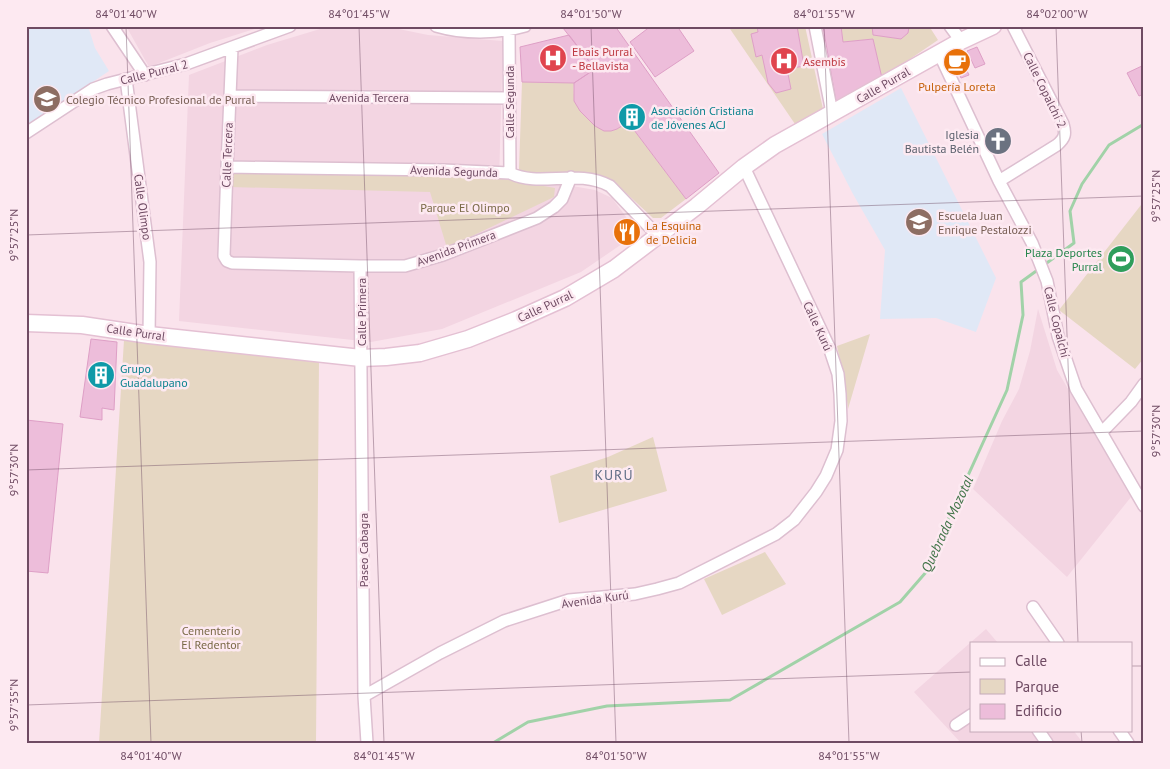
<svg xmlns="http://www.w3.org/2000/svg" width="1170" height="769" font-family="'PT Sans',sans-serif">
<rect width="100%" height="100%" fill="#fae3ec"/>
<path fill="#f3d5e2" d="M126,26h138l-54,17 -61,24z
M330,26h54l44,9 75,6 -4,140 62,3 34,6 17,8 26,35 -57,39 -139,57 -71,13 -192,-21 10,-246 78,-30z
M1038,309l19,61 74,127 -64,80 -94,-88 29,-68 17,-32 11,-38z
M986,629l12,14h-27v87h102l10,13h-122l-47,-51z"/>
<path fill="#e0e8f6" d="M26,26h62l7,22 14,23 -83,56z
M901,88l95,190 -20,54 -40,-14 -56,1 5,-69 -32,-56 -31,-60z"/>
<path fill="#e6d7c3" d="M728,26h29l1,6 -7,2 5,22 6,-1 14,38 15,-4 -4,-20 17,-3 -7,-40h8l18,83 -28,15z
M841,26h31l1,9 28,4 7,-6 1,-7h20l9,14 -56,38 -9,-39 -30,3z
M522,82l52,1c-3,30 15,34 37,48l6,-2 11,-7 58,77 -25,19h-8l-42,-39 -11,-4h-75l-5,-2 -1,-4z
M230,173l262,4 63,11 -1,9 -107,51 -17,-56 -200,-5z
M1141,205l3,2v151l-9,11 -76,-59z
M870,334l-22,75 -3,-25 -8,-38z
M124,340l195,21 -3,382h-217z
M653,437l14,54 -108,32 -9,-47 58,-19z
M765,552l21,32 -64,31 -18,-36z"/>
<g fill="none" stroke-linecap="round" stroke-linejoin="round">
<path stroke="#a1d2a8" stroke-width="3" d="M1044,265l30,-22 -4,-32 12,-27 27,-39 35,-21
M493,743l35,-21 79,-16 123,-6 170,-98 27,-31 23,-56 57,-125 16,-75 -2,-33 18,-13"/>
</g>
<path fill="#edbdda" stroke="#de9fc6" d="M569,26h46l104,147 -33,26 -58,-77 -11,7 -6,2h-7l-9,-5 -15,-15 -6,-10v-18l21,-14 -32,-41z
M651,26h26l17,25 -39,26 -25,-35z
M757,26h40l7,40 -17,3 4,20 -15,4 -8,-10 -6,-28 -6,2 -5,-23 7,-2z
M823,26h18l2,16 30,-3 9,39 -46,24z
M872,26h37v1l-1,6 -7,6 -28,-4z
M569,35l26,34 -21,14 -52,-1 -2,-35z
M977,47l8,17 -10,4 -8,-17z
M959,54l10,21 -8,3 -9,-20z
M1144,65v29l-5,2 -12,-23z
M627,226l6,9 -6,4 -6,-9z
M91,339l26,3 -3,68 -12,-2v12l-22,-3z
M26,420l37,4 -15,149 -22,-2z"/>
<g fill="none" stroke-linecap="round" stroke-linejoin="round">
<g stroke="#ddbfd0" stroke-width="14">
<path id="street" d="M112,26l33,49
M436,26c27,8 61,8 89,0
M815,26l17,87
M950,26l11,15
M509,31l1,142
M232,48l-5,119 -3,89 3,5 5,2 128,3h45l38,-11 94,-37 17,-11 8,-8 9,-22
M939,53l60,128 33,62 15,38 11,55 18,53 68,117
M126,79l24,183 -1,73
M230,96l279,2
M26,133l67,-44 14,-5 79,-20 104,-38
M227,167l216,3 67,3c30,15 67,-5 100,13l47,49
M999,181l58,-36c8,-7 9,-11 6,-21l-50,-98
M360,266l4,430 3,47
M1102,432l29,-30 13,-18
M1033,607l25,36
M364,696l76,-43 64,-32 65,-21 66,-6 22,-5 22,-6 97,-49 18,-14 22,-28 10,-16 11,-26 4,-29 -1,-27 -2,-20 -9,-27 -85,-180
M956,725l15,-10
M1038,730l9,13
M1119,730l9,13"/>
</g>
<g stroke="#e4c0d3" stroke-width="19">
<path id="secondary" d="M26,323l56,2 67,10 212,23 25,-1 34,-4 48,-14 48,-19 49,-22 49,-29 83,-63 47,-39 31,-22 186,-104 32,-15"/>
</g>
<use href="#street" stroke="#fff" stroke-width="11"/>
<use href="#secondary" stroke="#fff" stroke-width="16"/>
</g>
<path fill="none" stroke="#6f4b63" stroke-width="1" stroke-opacity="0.45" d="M126,26l25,717M359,26l25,717M591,26l25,717M824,26l25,717M1056,26l22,617M26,235l1118,-39M26,470l1118,-39M1131,666h13M26,705l945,-33M1081,730l1,13"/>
<defs>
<g id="hospital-disc" transform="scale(1.4375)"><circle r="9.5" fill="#e0444e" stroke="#fde9f1"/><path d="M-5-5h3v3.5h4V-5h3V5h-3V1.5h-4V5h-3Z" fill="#fff"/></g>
<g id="cafe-disc" transform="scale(1.4375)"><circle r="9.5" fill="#e8710a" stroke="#fde9f1"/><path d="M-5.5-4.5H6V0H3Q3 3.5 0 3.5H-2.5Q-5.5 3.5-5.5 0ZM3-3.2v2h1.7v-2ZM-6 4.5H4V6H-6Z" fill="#fff"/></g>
<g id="school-disc" transform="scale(1.4375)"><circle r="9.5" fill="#8d6e63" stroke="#fde9f1"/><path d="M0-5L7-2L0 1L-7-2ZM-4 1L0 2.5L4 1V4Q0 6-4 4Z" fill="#fff"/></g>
<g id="building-disc" transform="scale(1.4375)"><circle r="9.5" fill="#0f9aa8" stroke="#fde9f1"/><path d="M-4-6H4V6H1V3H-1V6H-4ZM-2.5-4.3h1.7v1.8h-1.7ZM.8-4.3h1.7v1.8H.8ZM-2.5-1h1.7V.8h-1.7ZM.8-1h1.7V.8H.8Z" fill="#fff"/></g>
<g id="church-disc" transform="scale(1.4375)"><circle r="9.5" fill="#6b7280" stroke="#fde9f1"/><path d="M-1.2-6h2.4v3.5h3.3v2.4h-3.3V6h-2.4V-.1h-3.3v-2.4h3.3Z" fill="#fff"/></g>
<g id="restaurant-disc" transform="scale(1.4375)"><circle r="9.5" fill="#e8710a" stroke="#fde9f1"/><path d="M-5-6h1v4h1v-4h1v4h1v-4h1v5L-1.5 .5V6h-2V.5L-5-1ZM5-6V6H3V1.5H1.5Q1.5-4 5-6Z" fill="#fff"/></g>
<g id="stadium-disc" transform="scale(1.4375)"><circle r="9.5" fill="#2e9e5b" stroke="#fde9f1"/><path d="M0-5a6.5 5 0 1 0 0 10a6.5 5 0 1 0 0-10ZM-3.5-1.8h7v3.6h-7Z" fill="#fff"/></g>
</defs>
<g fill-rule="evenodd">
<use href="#hospital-disc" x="553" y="58"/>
<use href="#hospital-disc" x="784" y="61"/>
<use href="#cafe-disc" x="957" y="62"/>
<use href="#school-disc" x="47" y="99"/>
<use href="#building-disc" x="632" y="117"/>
<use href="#church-disc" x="998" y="141"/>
<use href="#school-disc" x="919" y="222"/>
<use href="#restaurant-disc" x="627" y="232"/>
<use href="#stadium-disc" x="1121" y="259"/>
<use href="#building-disc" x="101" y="375"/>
</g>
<g text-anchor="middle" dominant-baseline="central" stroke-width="5" stroke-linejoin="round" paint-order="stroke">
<g font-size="12" fill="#be3a42" stroke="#fde9f1" text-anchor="start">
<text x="572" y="51">Ebais Purral<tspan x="572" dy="14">- Bellavista</tspan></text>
<text x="803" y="61">Asembis</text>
</g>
<g font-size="12" fill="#6f4b63" stroke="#fde9f1">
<text transform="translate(154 72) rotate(-14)">Calle Purral 2</text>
<text transform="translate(883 85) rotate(-30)">Calle Purral</text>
<text transform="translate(1045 90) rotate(64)">Calle Copalchí 2</text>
<text x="369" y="97">Avenida Tercera</text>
<text transform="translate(509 102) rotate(-90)">Calle Segunda</text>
<text transform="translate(227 155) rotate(-88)">Calle Tercera</text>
<text transform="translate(454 171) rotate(2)">Avenida Segunda</text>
<text transform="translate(143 207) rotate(82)">Calle Olimpo</text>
<text transform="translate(456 248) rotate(-20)">Avenida Primera</text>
<text transform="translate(545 306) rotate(-25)">Calle Purral</text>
<text transform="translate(361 312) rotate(-90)">Calle Primera</text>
<text transform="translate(1057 322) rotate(76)">Calle Copalchí</text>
<text transform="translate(818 326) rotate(65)">Calle Kurú</text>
<text transform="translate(136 332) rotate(8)">Calle Purral</text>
<text transform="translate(363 550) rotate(-90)">Paseo Cabagra</text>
<text transform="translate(595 599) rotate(-8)">Avenida Kurú</text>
</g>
<g font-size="12" fill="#c56008" stroke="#fde9f1">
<text x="957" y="86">Pulpería Loreta</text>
<text x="646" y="225" text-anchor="start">La Esquina<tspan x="646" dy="14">de Delicia</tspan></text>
</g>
<g font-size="12" fill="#785e54" stroke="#fde9f1" text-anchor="start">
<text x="66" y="99">Colegio Técnico Profesional de Purral</text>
<text x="938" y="215">Escuela Juan<tspan x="938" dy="14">Enrique Pestalozzi</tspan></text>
</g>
<g font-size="12" fill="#0d838f" stroke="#fde9f1" text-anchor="start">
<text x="651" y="110">Asociación Cristiana<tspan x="651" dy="14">de Jóvenes ACJ</tspan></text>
<text x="120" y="368">Grupo<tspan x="120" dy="14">Guadalupano</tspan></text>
</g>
<g font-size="12" fill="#5b616d" stroke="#fde9f1" text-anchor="end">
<text x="979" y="134">Iglesia<tspan x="979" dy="14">Bautista Belén</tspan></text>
</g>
<g font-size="12" fill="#7a6a47" stroke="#fde9f1">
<text x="465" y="207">Parque El Olimpo</text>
<text x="211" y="630">Cementerio<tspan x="211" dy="14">El Redentor</tspan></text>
</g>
<g font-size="12" fill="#27864d" stroke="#fde9f1" text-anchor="end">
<text x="1102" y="252">Plaza Deportes<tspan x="1102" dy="14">Purral</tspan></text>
</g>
<g font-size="14" letter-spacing="1" fill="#5e6c85" stroke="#fde9f1">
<text x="614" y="475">KURÚ</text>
</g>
<g font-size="14" font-style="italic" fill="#417448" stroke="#fde9f1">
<text transform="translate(947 524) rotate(-65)">Quebrada Mozotal</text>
</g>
</g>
<rect width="1170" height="769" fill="none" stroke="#fde9f1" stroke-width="55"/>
<rect x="970" y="642" width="162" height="90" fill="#fde9f1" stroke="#c4aab8"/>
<rect x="980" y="658" width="25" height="8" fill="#ffffff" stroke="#c4aab8"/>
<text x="1015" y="666" font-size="15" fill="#6f4b63">Calle</text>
<rect x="980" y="679" width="25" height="15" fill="#e6d7c3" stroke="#c4aab8"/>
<text x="1015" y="692" font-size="15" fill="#6f4b63">Parque</text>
<rect x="980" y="704" width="25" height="15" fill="#edbdda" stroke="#c4aab8"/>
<text x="1015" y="716" font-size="15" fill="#6f4b63">Edificio</text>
<rect x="28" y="28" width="1114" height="714" fill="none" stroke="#6f4b63" stroke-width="2"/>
<g font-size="12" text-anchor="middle" fill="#6f4b63">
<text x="126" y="18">84°01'40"W</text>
<text x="359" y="18">84°01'45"W</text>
<text x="591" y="18">84°01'50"W</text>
<text x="824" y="18">84°01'55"W</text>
<text x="1057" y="18">84°02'00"W</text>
<text transform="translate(1156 196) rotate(-90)" y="4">9°57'25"N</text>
<text transform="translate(14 235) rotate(-90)" y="4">9°57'25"N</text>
<text transform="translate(1156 431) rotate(-90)" y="4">9°57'30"N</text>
<text transform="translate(14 470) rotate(-90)" y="4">9°57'30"N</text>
<text transform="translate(14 705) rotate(-90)" y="4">9°57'35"N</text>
<text x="151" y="760">84°01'40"W</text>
<text x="384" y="760">84°01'45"W</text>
<text x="616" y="760">84°01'50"W</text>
<text x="849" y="760">84°01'55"W</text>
</g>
</svg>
